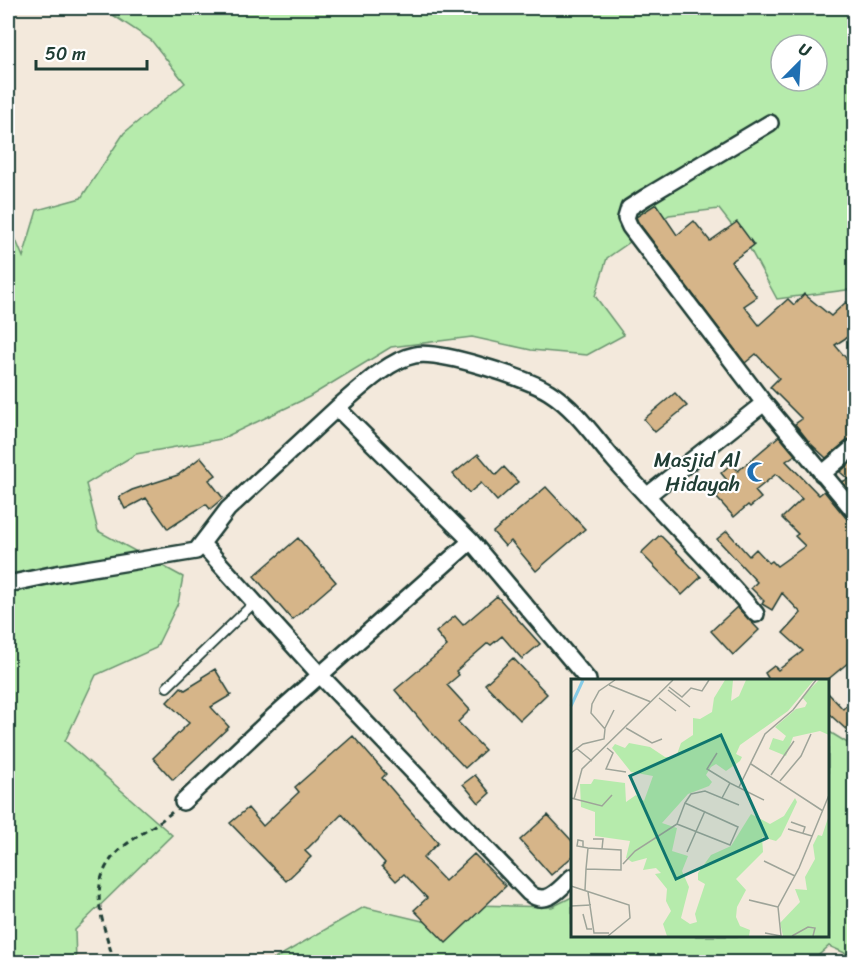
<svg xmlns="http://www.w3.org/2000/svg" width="862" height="970" font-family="Sriracha,sans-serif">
<rect width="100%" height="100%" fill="#f3e9dc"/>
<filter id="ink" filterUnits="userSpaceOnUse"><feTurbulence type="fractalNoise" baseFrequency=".0167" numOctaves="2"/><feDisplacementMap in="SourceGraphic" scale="12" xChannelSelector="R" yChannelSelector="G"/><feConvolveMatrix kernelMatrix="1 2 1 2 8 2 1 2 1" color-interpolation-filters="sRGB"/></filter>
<g filter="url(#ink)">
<path fill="#b6ebac" stroke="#6a9470" stroke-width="1.5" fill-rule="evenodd" d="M102,8h752v281l-77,10 -27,-50 -31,-40 -50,6 -62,43 -12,38 29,39 -37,20 -56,-5 -59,-13 -81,10 -82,50 -88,42 -85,15 -50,30 12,47 85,46 -5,26 -22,45 -60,27 -31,66 107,94 -97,95 1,32h-68v-741l15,36 14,-47 44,-12 43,-65 61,-50 -34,-43zM781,45h36v36h-36z
M828,731l26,16v210l-25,-11 -18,16h-542l95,-55 71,17 38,-19 79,2 20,-10v39h256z"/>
<path fill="#d6b589" stroke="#1f3d34" stroke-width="1.5" d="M656,204l21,31 17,-14 16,20 27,-19 17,23 -23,17 26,35 -13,9 15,19 29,-26 6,6 10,-11 27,22 15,-14 9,10v20l-20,13 20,24v69l-7,2 -22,18 -16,-15 -15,-19 7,-5 -32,-32 9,-9 -23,-24 -11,9 -107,-141 -2,-5z
M675,393l12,13 -32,26 -11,-13z
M779,436l16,19 -9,6 33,34 5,-4 31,38v128l-29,24h-61l3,-3 -3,-5 9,-7 4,4 25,-19 -20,-18 18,-20 -19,-20 -10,17 -10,-6 2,-3 -13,-13 6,-6 -40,-43 10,-8 22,25 7,-7 13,14 3,-2 5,5 28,-20 -10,-10 3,-2 -16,-16 20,-19 -26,-25 -21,17 6,7 -11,9 -2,-2 -14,12 -18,-20 14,-13 -9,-11 11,-10 6,8z
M478,454l18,21 8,-8 14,15 -21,19 -16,-18 -12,10 -16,-19z
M201,457l15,18 -7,5 14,18 -13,11 -4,-5 -38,25 -22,-31 -21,11 -6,-12 13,-7 46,-15z
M855,459v37l-13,-14 6,-3 -8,-7z
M546,487l39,42 -49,42 -25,-30 -6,5 -12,-14z
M660,535l41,42 -19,18 -41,-42z
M298,538l38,44 -44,38 -38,-44z
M497,596l43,48 -18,15 -20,-23 -11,9 -3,-2 -32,28 3,4 -12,10 23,25 -12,12 27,28 -20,18 -37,-39 -33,-39 52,-44 -11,-14 19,-16 8,9z
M737,607l22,23 -26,25 -22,-24z
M513,658l34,36 -27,26 -35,-36z
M215,669l16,26 -20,12 18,20 -56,53 -20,-22 36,-35 -22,-21 14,-15 4,3 18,-11 -1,-2z
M828,693l15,16 12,-12v29l-6,6 -21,-19z
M353,736l33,38 -4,4 56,65 -15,15 22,23 29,-27 32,32 -60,57 -32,-33 13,-12 -23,-24 -8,7 -14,-15 3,-3 -43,-49 -37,37 6,6 -25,24 -56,-58 18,-15 15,18 36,-34 -4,-5z
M475,775l15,18 -11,10 -16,-19z
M548,815l25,27v14l-22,19 -31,-35z"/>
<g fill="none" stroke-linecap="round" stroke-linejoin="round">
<g stroke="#1f3d34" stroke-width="12">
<path id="lane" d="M167,687l87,-84"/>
</g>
<g stroke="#1f3d34" stroke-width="20">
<path id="street" d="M764,403l-134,-176 -4,-9 3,-10 17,-11 124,-74
M337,408c20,-17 51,-48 78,-53 25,-5 112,23 134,37 27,17 45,45 66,69 46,52 96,100 141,153
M822,474l32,-27
M648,495l116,-92 90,108
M202,544l118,131 209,218c17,14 31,-4 43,-16
M8,584l48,-10 140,-23 32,-42 109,-101 134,133 117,139
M183,802l92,-87 196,-174"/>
</g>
<path stroke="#1f3d34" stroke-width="3" stroke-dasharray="6 4.5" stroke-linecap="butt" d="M114,962c-11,-41 -31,-82 9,-115 16,-13 34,-22 49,-35"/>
<use href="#lane" stroke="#fff" stroke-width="8"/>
<use href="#street" stroke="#fff" stroke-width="15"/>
</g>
</g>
<defs>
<g id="mosque-bare" transform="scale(1.62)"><path d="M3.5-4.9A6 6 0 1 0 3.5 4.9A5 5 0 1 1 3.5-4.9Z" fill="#1f6fb2" stroke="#fff" stroke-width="2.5" paint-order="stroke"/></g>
</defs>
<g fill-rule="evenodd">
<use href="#mosque-bare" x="757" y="472"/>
</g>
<g text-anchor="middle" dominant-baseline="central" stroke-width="4.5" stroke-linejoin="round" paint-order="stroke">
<g font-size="21" fill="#1f3d34" stroke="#fff" text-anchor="end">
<text x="740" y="460">Masjid Al<tspan x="740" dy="24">Hidayah</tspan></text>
</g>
</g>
<g transform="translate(571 679)">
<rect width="258" height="258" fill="#f3e9dc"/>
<path d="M154,1h8l-2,21 8,-5 7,-16h68l-26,31 -48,34 -4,9 6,3 -2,4 -14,10 -10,-7 -5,3 -5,8 6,7 -3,4 -21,8 -26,29 15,5 -5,23 16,5 -6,15 7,16 -8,31 9,6 7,-2 -2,-8 10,-30 -7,-4v-7l13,-18 20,-9 20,-32 19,10 14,-8 11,-18 2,4 -16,34 -5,5 -14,-4 1,15 -27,27 10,11 -9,17 -1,10 4,9 10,4 -1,6h-82l-4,-12 8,-13 -5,-10 1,-12 -12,-15 6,-1 -5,-5 -13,2 4,-12 -15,4 -6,-4 4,-17 -35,-5v-24l-14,-5 -1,-23h11l3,-5 31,4 1,19 10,-7 8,6 9,-25 -22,-4 -19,-24 3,-4 10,4 4,-5 21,4 15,10h11l5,-14 12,-8v-17l7,1 12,-7 2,-14zM248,1h10v55l-9,-4 -27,6 -7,19 -17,-7 4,-11 10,3 3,-5 -11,-9 21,-18 9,-2 2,-4 -5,-6zM258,136v121h-46l-3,-13 20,-21 -5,-13 12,1 -2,-13 10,-18 -2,-14 5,-10 4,1z" fill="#b6ebac"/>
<path fill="none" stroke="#85cbe6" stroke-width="3" d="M0,27l12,-26"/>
<path fill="none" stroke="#9ea499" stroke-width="1.5" d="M38,6l42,17M98,8l13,10 9,-9 11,3 7,-11M97,11l22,17M88,19l17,13M34,49l9,-18M55,49l26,15 10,-4M5,69l16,13M36,69l6,5 -7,16 20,3M0,74l12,-9 21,-5 1,-10 -14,-16 1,-9 7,-13 16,-11M146,74l-10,16 23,14M180,85l72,47M200,96l23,-34M209,102l21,-25 10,-22M168,108l26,-53 28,-24 23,-30M0,119l31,8 10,-11M151,119l8,-15 34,17M3,120l8,-30 91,-89M114,124l53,24 -8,18 -53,-21zM114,124l6,-9 14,-3 34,14M220,143l14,5 -2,6M217,150l24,7M22,160h10l-1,10M12,168v-6l-5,-1 -1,6 11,2M116,173l18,-41M193,182l31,15M52,185l12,-13 42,-27M0,207l58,19 1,13 -22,18M14,211l1,-21 2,-21 33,2v20l-35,-1M17,213l6,41h15M178,221l29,7M0,227l20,-1M12,235l4,15h5M194,254l16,3 -3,-29 21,-39 30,-73M221,257l16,-9 7,1 -2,8"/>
<path fill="#0f766e" fill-opacity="0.15" stroke="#0f766e" stroke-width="3" d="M150,56l46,103 -91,41 -46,-103z"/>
<rect width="258" height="258" fill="none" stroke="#1f3d34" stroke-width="3"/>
</g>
<rect width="862" height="970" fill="none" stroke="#fff" stroke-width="30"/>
<rect x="15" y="15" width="832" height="940" fill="none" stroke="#1f3d34" stroke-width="2" filter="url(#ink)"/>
<g transform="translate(799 63) rotate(24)"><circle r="28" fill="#ffffff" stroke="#a5b1ae" stroke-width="1.5"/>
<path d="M0-4.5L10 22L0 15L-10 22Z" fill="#1f6fb2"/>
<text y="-9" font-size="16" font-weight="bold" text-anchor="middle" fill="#1f3d34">U</text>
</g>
<path d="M36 60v9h111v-9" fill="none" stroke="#1f3d34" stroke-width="3"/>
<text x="45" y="60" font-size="18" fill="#1f3d34" stroke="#ffffff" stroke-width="4.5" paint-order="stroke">50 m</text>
</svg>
